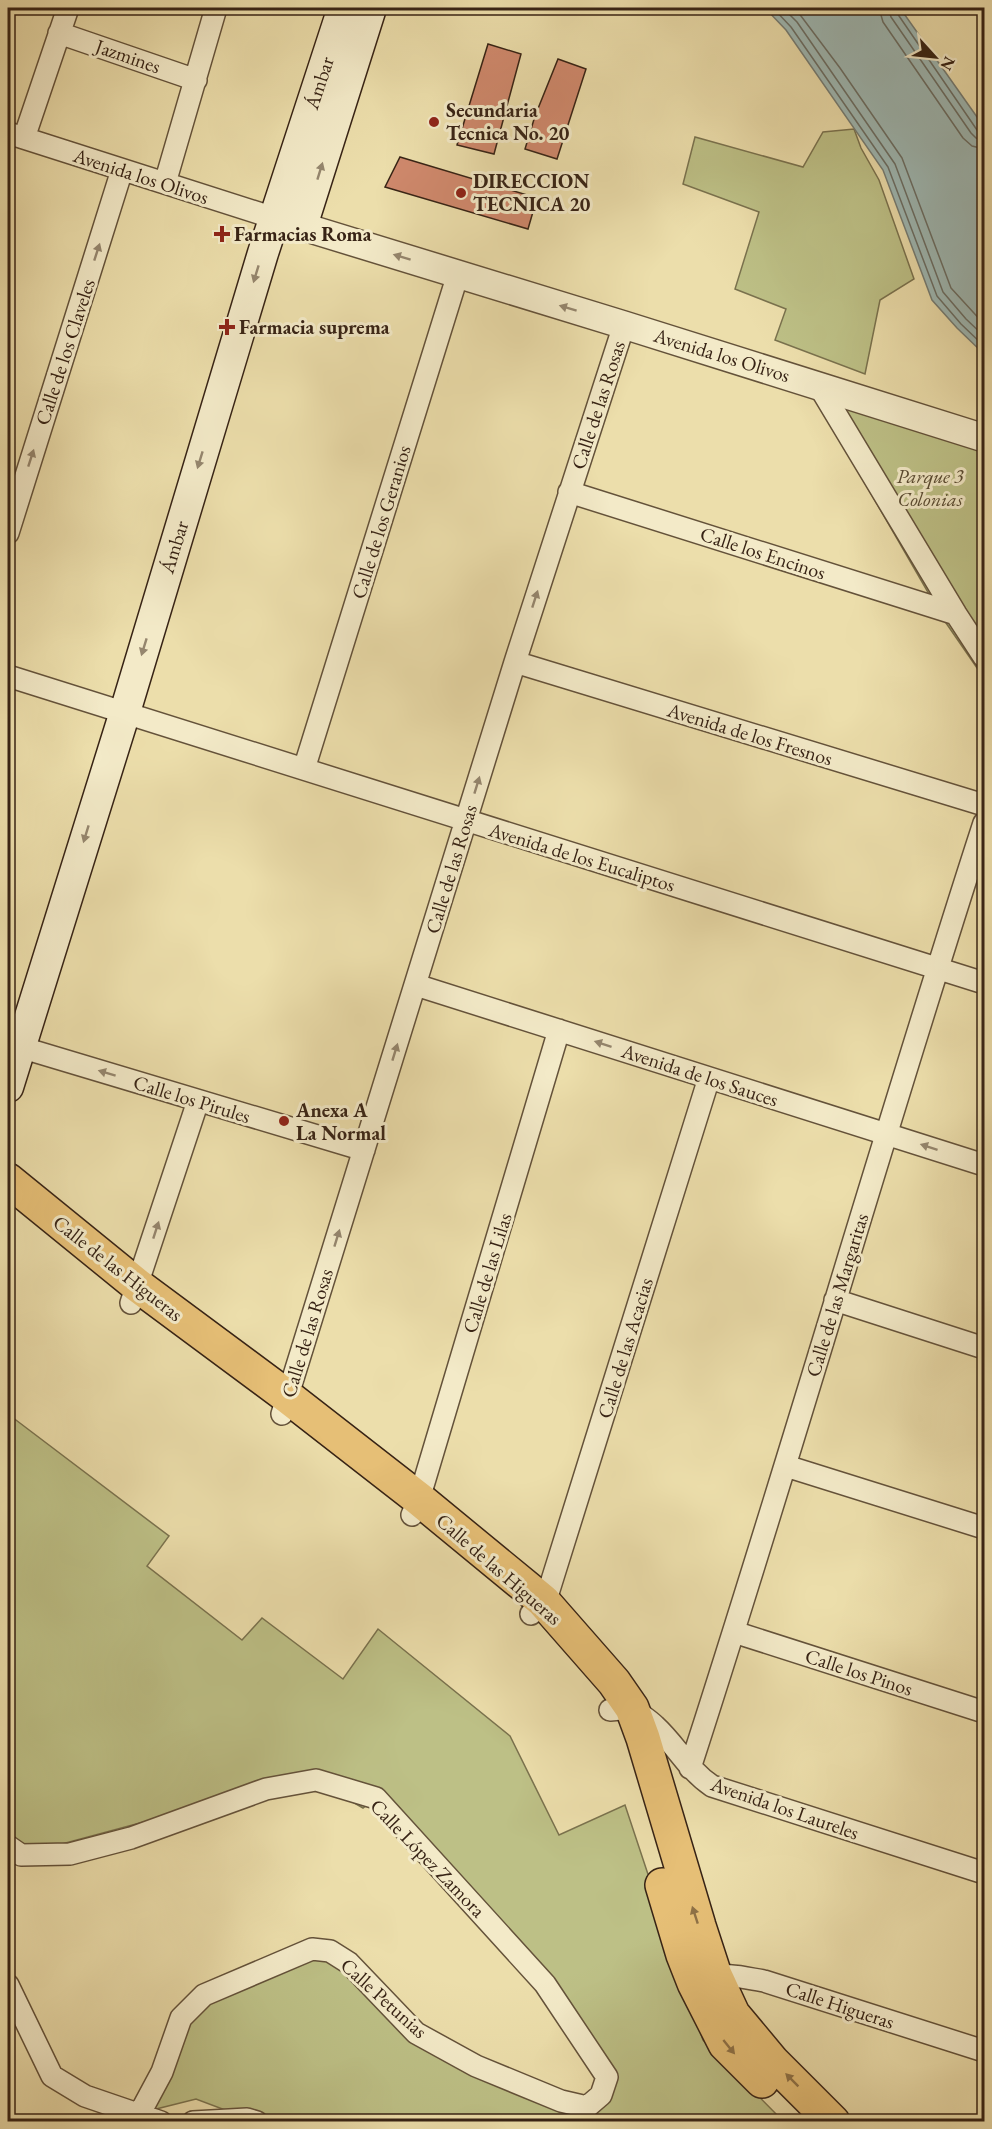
<svg xmlns="http://www.w3.org/2000/svg" width="992" height="2129" font-family="'EB Garamond',serif">
<rect width="100%" height="100%" fill="#ecdeab"/>
<filter id="stains"><feTurbulence type="fractalNoise" baseFrequency=".00333" numOctaves="4"/><feColorMatrix values="0 0 0 0 .2 0 0 0 0 .09 0 0 0 0 .02 0 0 0 .5 -.17"/></filter>
<radialGradient id="worn" r=".72"><stop offset=".6" stop-color="#630" stop-opacity="0"/><stop offset="1" stop-color="#630" stop-opacity=".3"/></radialGradient>
<path fill="#bdc086" stroke="#7a724e" stroke-width="1.5" d="M854,129l7,19 18,32 35,99 -34,21 -15,74 -90,-34 11,-31 -51,-20 24,-77 -76,-28 12,-47 108,30 20,-35z
M817,400l167,46v232l-40,-58z
M8,1414l161,122 -22,30 95,74 20,-22 81,61 35,-50 132,107 49,99 66,-30 78,235 80,81 -526,1 -61,-23 -56,14 64,-118 126,-44 86,82 171,74 20,-30 -62,-93 -169,-186 -13,10 -48,-28 -49,9 -245,66 -13,-8z"/>
<path fill="#9eb9b5" stroke="#757d75" stroke-width="1.5" d="M765,8h135l77,109 7,13v224l-27,-26 -25,-28 -49,-130 -97,-140z"/>
<g fill="none" stroke-linecap="round" stroke-linejoin="round">
<path stroke="#6a6e65" stroke-width="1.5" d="M773,8l18,19 97,140 49,129 24,28 23,22
M783,8l14,14 98,142 48,128 23,27 18,17
M795,8l45,60 62,90 49,130 33,36
M879,8l4,14 80,116 9,8 12,3
M888,8l3,9 80,116 5,5 8,2
M896,8l1,5 80,117 7,2"/>
</g>
<path fill="#d0896d" stroke="#372315" stroke-width="1.5" d="M488,44l33,10 -27,100 -37,-9z
M558,59l28,10 -29,90 -32,-10 10,-33z
M400,157l137,41 -9,31 -143,-42z"/>
<g fill="none" stroke-linecap="round" stroke-linejoin="round">
<g stroke="#64523a" stroke-width="24">
<path id="minor" d="M59,33l137,47
M8,133l266,85
M24,138l44,-130
M165,183l51,-175
M819,386l137,228 28,43
M569,492l387,122
M8,533l114,-363
M515,662l469,143
M8,676l976,307
M304,769l154,-495
M416,985l568,180
M20,1047l344,103
M835,1300l149,48
M131,1303l67,-202
M282,1414l233,-752 109,-337
M786,1466l198,62
M412,1515l7,-16 140,-469
M531,1614l12,-13 6,-11 160,-512
M734,1632l250,80
M610,1710l22,-2c7,6 16,11 23,18 21,19 33,44 57,60l272,87
M690,1768c102,-314 192,-631 294,-945
M8,1846l13,9 49,-1 61,-16 135,-49 50,-9 60,18 169,186 62,93 -6,18 -14,12 -26,-6 -85,-35 -60,-33 -67,-70 -19,-12 -18,-2 -108,46 -23,23 -19,54 -22,41
M706,1979c19,-7 39,-1 58,2l220,70
M8,1985l44,91 33,20 76,26
M193,2122l54,-3 10,3"/>
</g>
<g stroke="#64523a" stroke-width="30">
<path id="tertiary" d="M281,220l343,105 360,113"/>
</g>
<g stroke="#372315" stroke-width="33">
<path id="secondary" d="M302,226l69,-218
M8,1087l117,-375 138,-459 80,-245"/>
</g>
<g stroke="#372315" stroke-width="36">
<path id="primary" d="M8,1180l129,105 151,112 131,102 124,102 71,81 18,26 11,30 56,188 16,49 18,39 40,48 60,60
M662,1885l21,70 11,28 31,61 37,37"/>
</g>
<use href="#minor" stroke="#f3eac8" stroke-width="21"/>
<use href="#tertiary" stroke="#f3eac8" stroke-width="27"/>
<use href="#secondary" stroke="#f3eac8" stroke-width="30"/>
<use href="#primary" stroke="#e6bf76" stroke-width="33"/>
</g>
<defs><path id="oneway-solid" d="M-6-.8H1V-3.2L6.5 0L1 3.2V.8H-6Z" transform="scale(1.5)"/></defs>
<g fill="#95866e">
<use href="#oneway-solid" transform="translate(320 171) rotate(-73)"/>
<use href="#oneway-solid" transform="translate(97 252) rotate(-72)"/>
<use href="#oneway-solid" transform="translate(402 257) rotate(-163)"/>
<use href="#oneway-solid" transform="translate(256 274) rotate(107)"/>
<use href="#oneway-solid" transform="translate(568 308) rotate(-163)"/>
<use href="#oneway-solid" transform="translate(31 458) rotate(-72)"/>
<use href="#oneway-solid" transform="translate(200 460) rotate(107)"/>
<use href="#oneway-solid" transform="translate(535 599) rotate(-72)"/>
<use href="#oneway-solid" transform="translate(144 647) rotate(107)"/>
<use href="#oneway-solid" transform="translate(477 785) rotate(-73)"/>
<use href="#oneway-solid" transform="translate(86 834) rotate(107)"/>
<use href="#oneway-solid" transform="translate(603 1044) rotate(-162)"/>
<use href="#oneway-solid" transform="translate(395 1052) rotate(-73)"/>
<use href="#oneway-solid" transform="translate(107 1073) rotate(-163)"/>
<use href="#oneway-solid" transform="translate(929 1147) rotate(-162)"/>
<use href="#oneway-solid" transform="translate(156 1230) rotate(-72)"/>
<use href="#oneway-solid" transform="translate(337 1238) rotate(-73)"/>
</g>
<g fill="#8e7146">
<use href="#oneway-solid" transform="translate(695 1915) rotate(-108)"/>
<use href="#oneway-solid" transform="translate(729 2047) rotate(51)"/>
<use href="#oneway-solid" transform="translate(792 2080) rotate(-135)"/>
</g>
<g fill="#8f2418" stroke="#f3eac8" stroke-width="2">
<circle cx="434" cy="122" r="6"/>
<circle cx="461" cy="193" r="6"/>
<path d="M219 225h6v6h6v6h-6v6h-6v-6h-6v-6h6z"/>
<path d="M224 318h6v6h6v6h-6v6h-6v-6h-6v-6h6z"/>
<circle cx="284" cy="1121" r="6"/>
</g>
<g text-anchor="middle" dominant-baseline="central" stroke-width="6" stroke-linejoin="round" paint-order="stroke">
<g font-size="20" fill="#372315" stroke="#f3eac8">
<text transform="translate(128 56) rotate(19)">Jazmines</text>
<text transform="translate(319 83) rotate(-72)">Ámbar</text>
<text transform="translate(141 176) rotate(18)">Avenida los Olivos</text>
<text transform="translate(65 352) rotate(-72)">Calle de los Claveles</text>
<text transform="translate(722 355) rotate(17)">Avenida los Olivos</text>
<text transform="translate(598 405) rotate(-72)">Calle de las Rosas</text>
<text transform="translate(381 522) rotate(-73)">Calle de los Geranios</text>
<text transform="translate(174 547) rotate(-73)">Ámbar</text>
<text transform="translate(763 553) rotate(18)">Calle los Encinos</text>
<text transform="translate(750 734) rotate(17)">Avenida de los Fresnos</text>
<text transform="translate(582 857) rotate(17)">Avenida de los Eucaliptos</text>
<text transform="translate(451 869) rotate(-73)">Calle de las Rosas</text>
<text transform="translate(700 1075) rotate(18)">Avenida de los Sauces</text>
<text transform="translate(192 1099) rotate(17)">Calle los Pirules</text>
<text transform="translate(118 1268) rotate(38)">Calle de las Higueras</text>
<text transform="translate(487 1273) rotate(-73)">Calle de las Lilas</text>
<text transform="translate(837 1295) rotate(-73)">Calle de las Margaritas</text>
<text transform="translate(307 1333) rotate(-73)">Calle de las Rosas</text>
<text transform="translate(625 1348) rotate(-73)">Calle de las Acacias</text>
<text transform="translate(499 1569) rotate(41)">Calle de las Higueras</text>
<text transform="translate(859 1672) rotate(18)">Calle los Pinos</text>
<text transform="translate(785 1808) rotate(19)">Avenida los Laureles</text>
<text transform="translate(428 1858) rotate(46)">Calle López Zamora</text>
<text transform="translate(384 1998) rotate(42)">Calle Petunias</text>
<text transform="translate(840 2005) rotate(18)">Calle Higueras</text>
</g>
<g font-size="20" font-weight="bold" fill="#372315" stroke="#f3eac8" text-anchor="start">
<text x="446" y="110">Secundaria<tspan x="446" dy="23">Tecnica No. 20</tspan></text>
<text x="473" y="181">DIRECCION<tspan x="473" dy="23">TECNICA 20</tspan></text>
<text x="234" y="234">Farmacias Roma</text>
<text x="239" y="327">Farmacia suprema</text>
<text x="296" y="1110">Anexa A<tspan x="296" dy="23">La Normal</tspan></text>
</g>
<g font-size="20" font-style="italic" fill="#584a31" stroke="#f3eac8">
<text x="930" y="476">Parque 3<tspan x="930" dy="23">Colonias</tspan></text>
</g>
</g>
<rect width="992" height="2129" fill="none" stroke="#ecdeab" stroke-width="30"/>
<rect x="9" y="9" width="974" height="2111" fill="none" stroke="#372315" stroke-width="3"/>
<rect x="15" y="15" width="962" height="2099" fill="none" stroke="#372315" stroke-width="1.5"/>
<g transform="translate(935 57) rotate(117)" stroke="#f3eac8" stroke-width="4.5" paint-order="stroke">
<path d="M0-4.5L10 22L0 15L-10 22Z" fill="#372315"/>
<text y="-9" font-size="16" font-weight="bold" text-anchor="middle" fill="#372315">N</text>
</g>
<rect width="100%" height="100%" filter="url(#stains)"/>
<rect width="100%" height="100%" fill="url(#worn)"/>
</svg>
